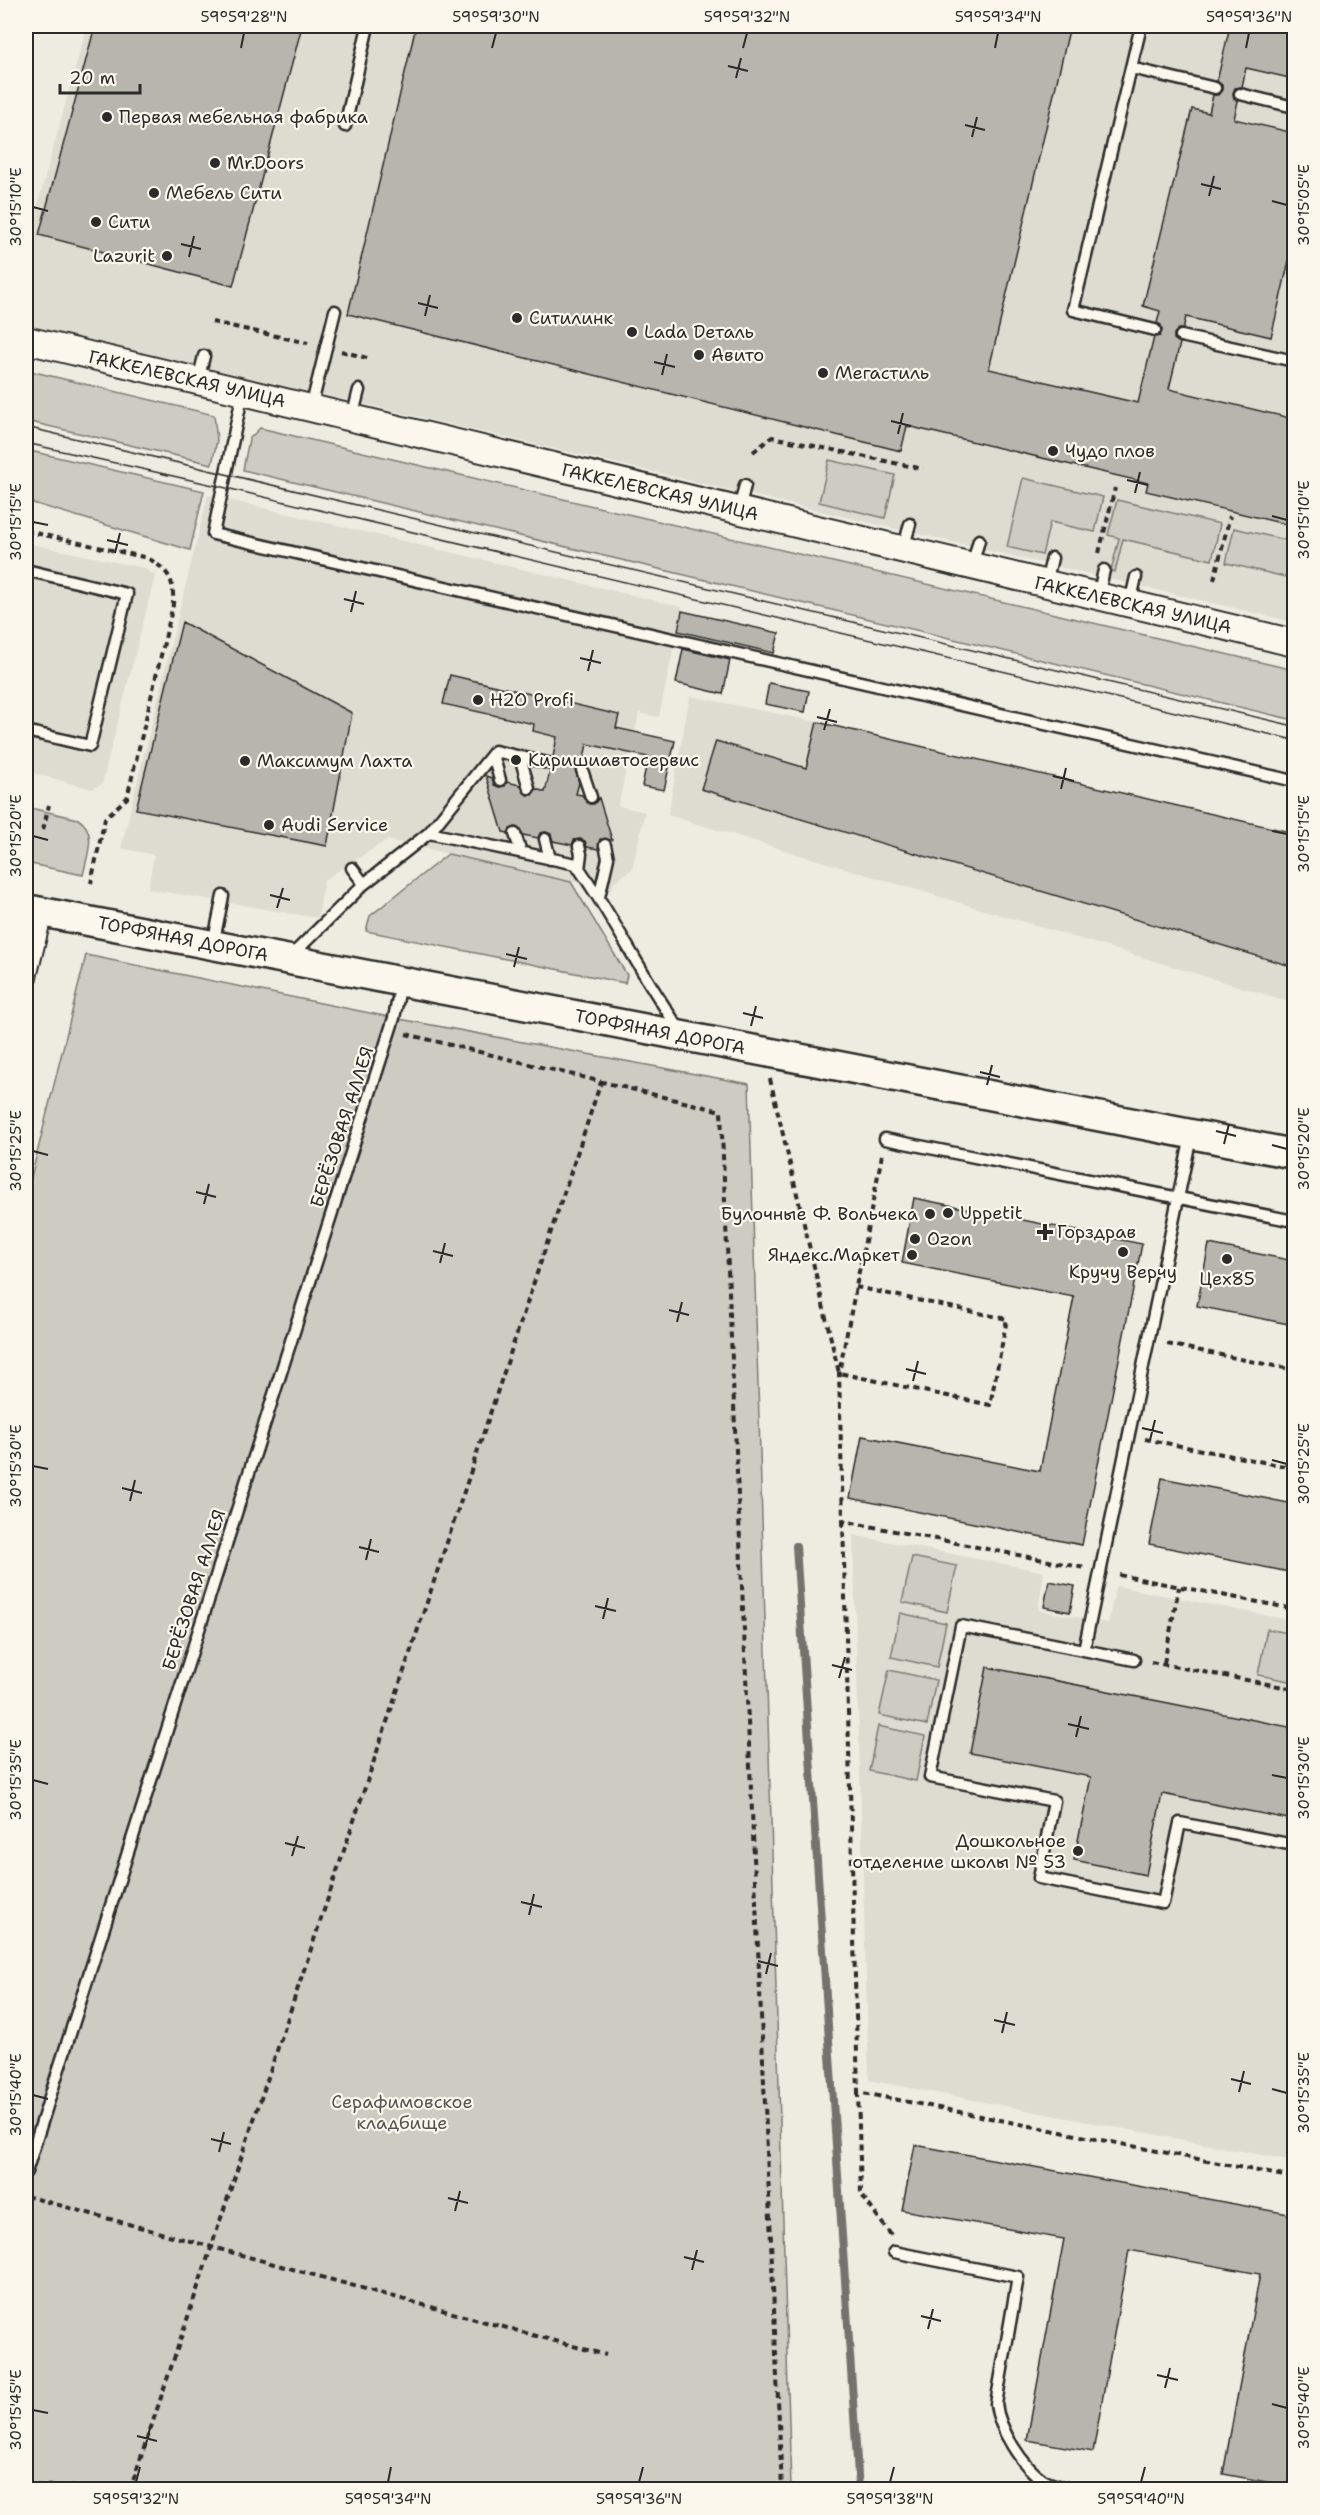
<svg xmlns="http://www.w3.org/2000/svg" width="1320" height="2515" font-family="'Shantell Sans',sans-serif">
<rect width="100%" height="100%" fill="#eeebe0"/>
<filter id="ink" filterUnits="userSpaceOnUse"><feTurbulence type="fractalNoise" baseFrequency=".0167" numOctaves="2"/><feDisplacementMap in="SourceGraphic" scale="12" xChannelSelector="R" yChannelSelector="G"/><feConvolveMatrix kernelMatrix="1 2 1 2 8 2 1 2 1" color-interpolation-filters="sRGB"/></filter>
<g filter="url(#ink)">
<path fill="#dedbd1" d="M87,26h1207v596l-1268,-297v-78z
M208,495l474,112 -23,110 -20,-4 -21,93 27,6 -13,57 -18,13 -3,8 -224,-50 -63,40 -6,38 -170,-29 6,-34 -33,-7z
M26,543l118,25 11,8 -53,208 -10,5 -66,-18z
M690,696l127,26 477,111v170l-626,-188z
M853,1535l191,37 -6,38 70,13 8,-37 178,35v540l-425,-81z"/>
<path fill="#cecbc2" stroke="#7c7b76" stroke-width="1.5" d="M26,370l188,45 3,25 -5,24 -186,-43z
M260,428l1034,242v50l-1051,-250 6,-31z
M26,450l178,41 -14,59 -164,-49z
M829,460l66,15 -10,43 -66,-16z
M1023,478l80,19 -8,35 -45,-10 -8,33 -35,-8z
M1117,500l103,24 -8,36 -89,-21 -8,33 -4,-1 8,-33 -11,-3z
M1234,528l60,14v37l-68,-16z
M26,807l52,12c20,13 9,36 5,56l-57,-12z
M448,854l123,28 56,93 -2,8 -259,-52 4,-15z
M86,955l308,63 355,66 42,1405 -765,1v-1292z
M912,1557l45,9 -10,46 -45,-10z
M900,1613l46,10 -9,44 -46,-10z
M1267,1629l27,5v48l-36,-7z
M889,1670l47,10 -9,45 -48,-10z
M878,1726l47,10 -9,45 -47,-10z"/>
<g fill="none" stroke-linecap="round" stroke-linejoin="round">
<path stroke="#74726e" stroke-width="8" d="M796,1546l63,944"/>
</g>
<path fill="#b8b5ae" stroke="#2b2b2b" stroke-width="1.5" d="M95,26h207l-69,260 -194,-51z
M416,26h654l-81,343 149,34 16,-66 6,-1 2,-5 -1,-6 -4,-2 3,-12 -17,-5 49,-197 17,4 4,-18h5l4,-5v-5l-5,-4 13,-55h64v53l-48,-11 -4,19 -7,1 -2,5 1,6 4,2 -4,18 60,14v107l-23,97 -85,-20 -3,12h-5l-4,5v5l6,4 -11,46 125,30v107l-148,-35 2,-8 -241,-57 -6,25 -553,-137z
M682,611l97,22 -5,20 -96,-22z
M182,622l170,91 -25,133 -191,-37z
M683,649l47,11 -7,34 -47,-11z
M450,675l169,40 -3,13 59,13 -11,49 -22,-4 6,-29 -61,-13 -4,19h-4l-4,5 4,15 -3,11 6,1 7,9h5l5,-6 13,42 -12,-1 -2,10 -11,-2 -2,-6 -5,-2 -6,1 -2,5 -19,-4 -2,-7 -5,-2 -6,1 -2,5 -15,-3 -3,-6 -4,-2 -6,2 -2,4 -5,-1 -17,-56 6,2 2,7 5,2 6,-1 2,-4 13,3 7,10h5l4,-6 9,3 5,-21 7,-2 2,-4 -2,-6 -4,-2 4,-20 -24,-6 1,-7 -91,-20z
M769,683l40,8 -4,21 -40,-8z
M817,722l477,111v134l-593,-178 15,-48 90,27z
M914,1198l228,46 -60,301 -232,-47 12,-62 178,35 34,-174 -172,-34z
M1209,1244l85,17v64l-97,-19z
M1162,1478l132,26v69l-145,-29z
M1049,1581l26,5 -5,26 -26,-5z
M987,1667l307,61v92l-132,-26 -16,81 -72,-15 17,-83 -121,-24z
M915,2145l379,70v239l-6,32 -65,-12 37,-200 -131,-24 -36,202 -66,-12 37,-201 -162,-29z"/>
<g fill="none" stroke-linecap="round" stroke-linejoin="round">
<g stroke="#2b2b2b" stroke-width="15">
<path id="service" d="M1141,26l-68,284 82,20
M1131,68l84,20
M1240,94l54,13
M345,126l23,-100
M1181,336l113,25
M198,381l6,-25
M243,392l-30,142 1081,247
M311,408l24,-97
M352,418l7,-28
M739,510l6,-25
M903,550l7,-26
M972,566l7,-26
M26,570l101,24 -37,152 -64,-15
M1046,583l6,-25
M1098,596l6,-26
M1130,603l6,-26
M493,754l7,26
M520,757l9,31
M582,770l9,27
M429,833l66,-82 57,13
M515,834l6,18
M545,839l5,20
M352,868l12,16
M579,869l2,-15 -2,-8
M599,897l9,-39 -3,-13
M213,945l10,-49
M290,957l74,-73 65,-51 147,31c38,53 66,113 104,166
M885,1139l409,82
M1084,1650l107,-514
M1134,1660l-173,-34 -31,151 124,24 -15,77 124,25 17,-80 114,22
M26,2172l368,-1154 7,-35
M894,2252l124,25 -22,127c3,25 26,62 47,76 9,6 22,7 32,10"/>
</g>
<g stroke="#2b2b2b" stroke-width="24">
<path id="minor" d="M26,977l16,-65"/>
</g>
<g stroke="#2b2b2b" stroke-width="30">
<path id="tertiary" d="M26,340l1268,303"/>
</g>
<g stroke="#2b2b2b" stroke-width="33">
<path id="secondary" d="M26,909l1268,245"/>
</g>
<path stroke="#2b2b2b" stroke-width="4" stroke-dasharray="6 4.5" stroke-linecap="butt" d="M212,322l96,21
M341,351l26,7
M753,452l19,-15 151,32
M26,531l122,27c22,14 26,21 25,47l-46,193 -22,20 -14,65
M1099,553l16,-65
M1214,580l16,-64
M43,830l6,-25
M406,1034l315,77 61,1379
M770,1079l69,294 151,32 17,-86 -151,-32
M882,1155l-43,218 4,148 242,47
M1167,1344l127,26
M1145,1439l149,29
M843,1521l15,571 436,86
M1119,1575l175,34
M1151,1662l143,27
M1164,1663l15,-76
M858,2092l3,102 30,41
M26,2196l580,159
M26,2485l104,4
M130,2490l471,-1408"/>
<use href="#service" stroke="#fbf7ec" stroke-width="10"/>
<use href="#minor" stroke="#fbf7ec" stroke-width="20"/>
<use href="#tertiary" stroke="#fbf7ec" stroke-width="26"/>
<use href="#secondary" stroke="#fbf7ec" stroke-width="28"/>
<path stroke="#2b2b2b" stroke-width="1.5" d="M26,427l1268,299
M26,443l196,44 1072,253"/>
</g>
</g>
<path fill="none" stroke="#2b2b2b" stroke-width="2" d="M241,48l3,-15M492,48l4,-15M743,48l4,-15M995,48l3,-15M1246,48l3,-15M728,66l20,5M736,78l5,-20M965,125l20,5M972,137l5,-20M1201,184l20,5M1209,196l5,-20M1272,201l15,4M33,207l15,4M181,244l20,5M189,257l5,-21M418,303l20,5M425,316l5,-21M654,362l21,5M662,375l5,-21M891,421l20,5M898,434l5,-21M1127,480l21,5M1135,493l5,-21M1272,516l15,4M33,522l15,3M107,540l21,5M115,553l5,-20M344,599l20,5M351,612l5,-21M580,658l21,5M588,671l5,-21M817,717l20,5M824,730l6,-21M1053,776l21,5M1061,789l5,-21M1272,831l15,3M33,836l15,4M270,895l20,5M277,908l6,-20M506,954l21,5M514,967l5,-20M743,1013l20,5M751,1026l5,-20M980,1072l20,5M987,1085l5,-20M1216,1131l20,5M1224,1144l5,-20M1272,1145l15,4M33,1151l15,4M196,1192l20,5M204,1204l5,-20M433,1251l20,5M440,1263l5,-20M669,1310l20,5M677,1322l5,-20M906,1369l20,5M913,1381l5,-20M1142,1428l21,5M1150,1440l5,-20M1272,1460l15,4M33,1466l15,3M122,1488l20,5M130,1501l5,-21M359,1547l20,5M366,1560l5,-21M595,1606l21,5M603,1619l5,-21M832,1665l20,5M839,1678l6,-21M1068,1724l21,5M1076,1737l5,-21M1272,1775l15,3M33,1780l15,4M285,1843l20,5M292,1856l6,-20M521,1902l21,5M529,1915l5,-21M758,1961l20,5M766,1974l5,-21M994,2020l21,5M1002,2033l5,-21M1231,2079l20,5M1272,2089l15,4M1239,2092l5,-21M33,2095l15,4M211,2139l20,5M219,2152l5,-20M448,2198l20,5M455,2211l5,-20M684,2257l20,5M692,2270l5,-20M921,2316l20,5M928,2329l5,-20M1157,2375l21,5M1165,2388l5,-20M1272,2404l15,4M33,2410l15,3M137,2436l20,5M145,2448l5,-20M136,2482l4,-15M388,2482l3,-15M639,2482l4,-15M890,2482l4,-15M1141,2482l4,-15"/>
<g fill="#2b2b2b" stroke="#fbf7ec" stroke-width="2">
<circle cx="107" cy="117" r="6"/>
<circle cx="215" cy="163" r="6"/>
<circle cx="154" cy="193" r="6"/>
<circle cx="96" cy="222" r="6"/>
<circle cx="167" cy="256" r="6"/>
<circle cx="517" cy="318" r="6"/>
<circle cx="632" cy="332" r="6"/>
<circle cx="699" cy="355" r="6"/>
<circle cx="823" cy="373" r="6"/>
<circle cx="1053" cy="451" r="6"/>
<circle cx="478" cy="700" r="6"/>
<circle cx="516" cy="760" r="6"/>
<circle cx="245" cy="761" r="6"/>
<circle cx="269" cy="825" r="6"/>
<circle cx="948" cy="1213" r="6"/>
<circle cx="930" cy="1214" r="6"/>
<path d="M1042 1223h6v6h6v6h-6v6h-6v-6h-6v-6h6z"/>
<circle cx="915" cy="1239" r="6"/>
<circle cx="1123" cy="1252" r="6"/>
<circle cx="912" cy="1255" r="6"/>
<circle cx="1227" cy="1259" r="6"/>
<circle cx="1078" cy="1851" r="6"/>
</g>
<g text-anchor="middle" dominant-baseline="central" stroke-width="4.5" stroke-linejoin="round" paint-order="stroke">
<g font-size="18" fill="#2b2b2b" stroke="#fbf7ec" text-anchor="start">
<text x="119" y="117">Первая мебельная фабрика</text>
<text x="227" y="163">Mr.Doors</text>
<text x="166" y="193">Мебель Сити</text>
<text x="108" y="222">Сити</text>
<text x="155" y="256" text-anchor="end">Lazurit</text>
<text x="529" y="318">Ситилинк</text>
<text x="644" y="332">Lada Dеталь</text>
<text x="711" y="355">Авито</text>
<text x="835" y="373">Мегастиль</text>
<text x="1065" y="451">Чудо плов</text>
<text x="490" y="700">H2O Profi</text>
<text x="528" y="760">Киришиавтосервис</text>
<text x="257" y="761">Максимум Лахта</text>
<text x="281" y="825">Audi Service</text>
<text x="960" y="1213">Uppetit</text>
<text x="918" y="1214" text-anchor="end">Булочные Ф. Вольчека</text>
<text x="1057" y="1232">Горздрав</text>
<text x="927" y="1239">Ozon</text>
<text x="900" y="1255" text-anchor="end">Яндекс.Маркет</text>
<text x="1123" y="1272" text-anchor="middle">Кручу Верчу</text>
<text x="1227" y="1279" text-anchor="middle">Цех85</text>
<text x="1066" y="1841" text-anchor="end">Дошкольное<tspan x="1066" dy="21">отделение школы № 53</tspan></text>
</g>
<g font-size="18" fill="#2b2b2b" stroke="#fbf7ec">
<text transform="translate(187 379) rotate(13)">ГАККЕЛЕВСКАЯ УЛИЦА</text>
<text transform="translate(660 492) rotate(13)">ГАККЕЛЕВСКАЯ УЛИЦА</text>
<text transform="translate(1133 605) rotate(13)">ГАККЕЛЕВСКАЯ УЛИЦА</text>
<text transform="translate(183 939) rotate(11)">ТОРФЯНАЯ ДОРОГА</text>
<text transform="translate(660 1032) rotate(11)">ТОРФЯНАЯ ДОРОГА</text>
<text transform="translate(342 1127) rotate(-72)">БЕРЁЗОВАЯ АЛЛЕЯ</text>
<text transform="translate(194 1590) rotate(-72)">БЕРЁЗОВАЯ АЛЛЕЯ</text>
</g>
<g font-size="18" fill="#545351" stroke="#fbf7ec">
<text x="402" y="2102">Серафимовское<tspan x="402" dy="21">кладбище</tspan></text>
</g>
</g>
<rect width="1320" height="2515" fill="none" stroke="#fbf7ec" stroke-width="66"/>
<path d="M60 84v9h80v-9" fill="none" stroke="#2b2b2b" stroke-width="3"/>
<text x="69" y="84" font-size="18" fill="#2b2b2b" stroke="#fbf7ec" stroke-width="4.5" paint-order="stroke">20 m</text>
<rect x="33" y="33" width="1254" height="2449" fill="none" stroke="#2b2b2b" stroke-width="2"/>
<g font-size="15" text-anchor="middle" fill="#2b2b2b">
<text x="244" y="22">59°59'28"N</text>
<text x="496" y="22">59°59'30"N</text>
<text x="747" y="22">59°59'32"N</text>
<text x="998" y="22">59°59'34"N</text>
<text x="1249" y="22">59°59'36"N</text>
<text transform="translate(1304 205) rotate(-90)" y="5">30°15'05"E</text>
<text transform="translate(16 207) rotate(-90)" y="5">30°15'10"E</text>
<text transform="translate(1304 520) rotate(-90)" y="5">30°15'10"E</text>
<text transform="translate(16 522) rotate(-90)" y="5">30°15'15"E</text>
<text transform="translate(1304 834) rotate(-90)" y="5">30°15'15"E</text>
<text transform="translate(16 836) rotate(-90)" y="5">30°15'20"E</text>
<text transform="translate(1304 1149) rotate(-90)" y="5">30°15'20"E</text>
<text transform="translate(16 1151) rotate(-90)" y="5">30°15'25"E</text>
<text transform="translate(1304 1464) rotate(-90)" y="5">30°15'25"E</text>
<text transform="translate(16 1466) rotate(-90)" y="5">30°15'30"E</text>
<text transform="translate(1304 1778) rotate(-90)" y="5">30°15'30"E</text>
<text transform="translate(16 1780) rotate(-90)" y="5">30°15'35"E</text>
<text transform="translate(1304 2093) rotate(-90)" y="5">30°15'35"E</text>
<text transform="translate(16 2095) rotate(-90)" y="5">30°15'40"E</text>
<text transform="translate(1304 2408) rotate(-90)" y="5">30°15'40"E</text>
<text transform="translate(16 2410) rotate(-90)" y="5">30°15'45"E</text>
<text x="136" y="2504">59°59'32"N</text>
<text x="388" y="2504">59°59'34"N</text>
<text x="639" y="2504">59°59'36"N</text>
<text x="890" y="2504">59°59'38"N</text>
<text x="1141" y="2504">59°59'40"N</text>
</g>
</svg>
